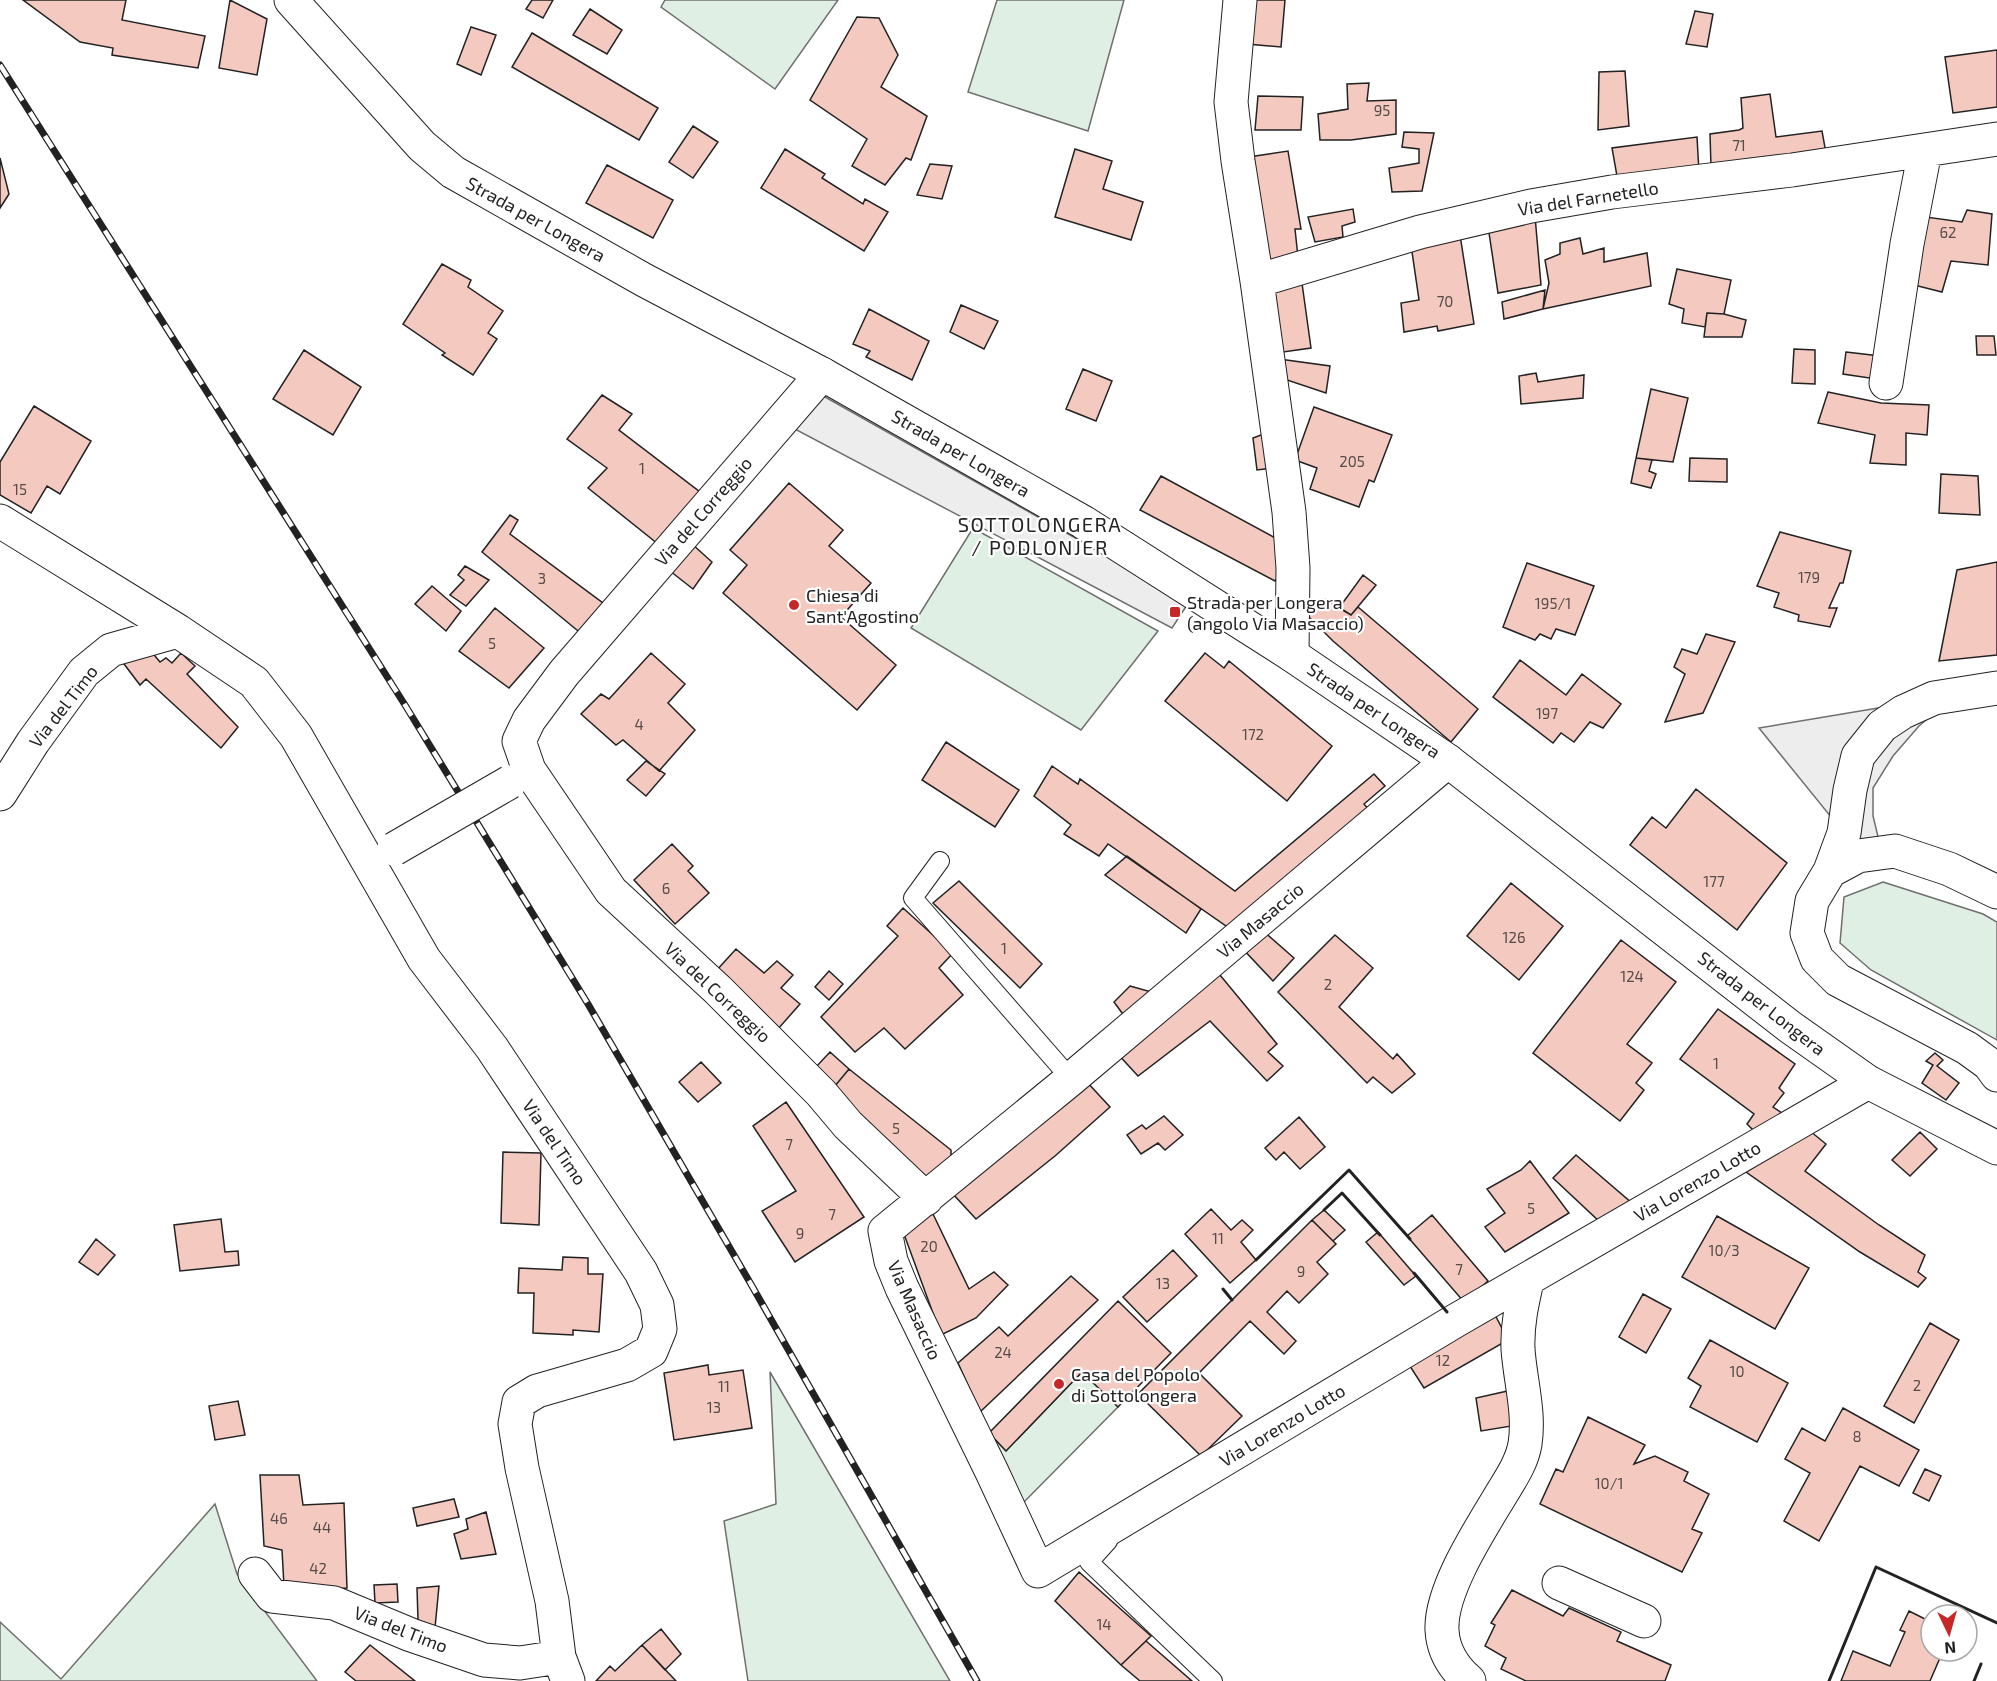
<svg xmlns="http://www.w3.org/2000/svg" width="1997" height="1681" font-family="'Exo 2',sans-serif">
<rect width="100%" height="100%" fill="#fff"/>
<path fill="#e0efe3" stroke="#6f6f6f" stroke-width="1.5" d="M665,0h173l-63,89 -114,-82z
M997,0h127l-36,131 -120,-39z
M973,528l185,103 -77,99 -170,-102z
M1883,882l100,32 14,8v118l-126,-70 -31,-27 4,-46z
M770,1372l180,309h-202l-24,-160 52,-17z
M1082,1372l36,35 -96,97 -33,-71 17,18z
M215,1504l22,70 80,107h-317v-59l61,57z"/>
<path fill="#ededed" stroke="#6f6f6f" stroke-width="1.5" d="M818,393l371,209 -17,26 -381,-201z
M1956,695l-37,31 -26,30 -20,32v28l9,37 -38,-20 -85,-105z"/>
<path fill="#f3c9c0" stroke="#222" stroke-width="1.5" d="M23,0h103l-4,20 83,16 -7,32 -86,-13 1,-7 -33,-6z
M230,0l37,19 -10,56 -38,-7z
M532,0h21l-10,18 -17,-9z
M1249,0h36l-4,47 -34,-3z
M590,9l32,21 -15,24 -34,-19z
M1695,11l18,3 -6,33 -21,-3z
M857,17l22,1 19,37 -17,32 46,29 -16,44 -5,-2 -21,27 -33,-19 15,-27 -57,-39z
M471,27l25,8 -15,40 -24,-11z
M532,33l126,75 -19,32 -127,-73z
M1997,50v57l-44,6 -8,-56z
M1625,71l4,55 -31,4 1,-58z
M1369,83l-2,18 29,-1v34l-45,6h-31l-2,-26 30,-5 -1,-25z
M1770,94l6,43 46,-6 4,22 -115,14 -1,-33 29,-4 4,-2 -2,-30z
M1258,96l45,1 -2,33h-46z
M693,126l25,16 -25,36 -24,-16z
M1404,132l30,1 -12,58 -30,1 -3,-24 30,-5v-14l-17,-2z
M1697,137l2,35 -81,10 -6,-34z
M785,149l40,25 -3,4 41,26 2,-5 23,13 -24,39 -103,-63z
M1075,149l37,12 -9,28 40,13 -12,38 -76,-23z
M1288,151l13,78h-6l3,28 -32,5 -17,-105z
M0,158l9,36 -9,14z
M930,164l22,2 -10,33 -25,-4z
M607,165l66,35 -20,38 -67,-35z
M1353,209l2,13 -13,4 1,11 -28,5 -7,-25z
M1967,210l25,4 -4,51 -37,-4 -9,31 -32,-8 16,-67 36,5z
M1535,216l6,69 -43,8 -10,-67z
M1460,235l14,89 -36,7 -1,-5 -33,6 -3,-29 18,-3 -8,-55z
M1580,238l3,16 21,-6v14l43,-9 4,33 -108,23 6,-26 -4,-23 15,-6v-11z
M442,264l29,16 -3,7 35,24 -15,22 9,6 -24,36 -31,-20 3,-2 -42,-29z
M1677,269l54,11 -7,34 -17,-1 -2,14 -23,-4 2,-14 -15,-5z
M1301,276l10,72 -35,5 -8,-69z
M1545,290l-2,19 -39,10 -2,-17z
M961,305l37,16 -14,28 -34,-17z
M869,309l60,32 -17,39 -46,-23 4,-6 -17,-7z
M1707,313l17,1 22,6 -4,17h-38z
M1976,336h18l2,19h-19z
M1794,349l21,1v34l-23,-1z
M304,350l57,37 -28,48 -60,-36z
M1846,352l34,4 -4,23 -33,-5z
M1279,359l51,7 -4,27 -45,-15z
M1083,369l29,12 -16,40 -30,-12z
M1536,373l2,9 46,-7 -1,23 -62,6 -2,-28z
M1651,389l37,9 -15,64 -37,-4z
M1828,392l53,11 48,2 -2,30 -21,-2v32l-36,-2 5,-28 -57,-12z
M602,395l30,19 -13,16 81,62 -42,52 -70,-56 19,-20 -40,-29z
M34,406l57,35 -31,53 -13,-8 -16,27 -31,-18v-33z
M1314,407l78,28 -18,47 -5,-2 -10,27 -49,-18 7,-21 -22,-8z
M1269,432l4,36 -16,2 -4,-32z
M1636,458l16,2 -3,11 7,3 -5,14 -20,-5z
M1690,458l37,1v23l-38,-1z
M1941,474l37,2 2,39 -41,-2z
M1161,476l120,65 5,24 -11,16 -135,-71z
M789,483l54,47 -14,16 42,37 -30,34 55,48 -39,45 -134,-117 24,-28 -17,-15z
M510,515l8,5 -8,14 97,72 -24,29 -101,-83z
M1780,532l71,19 -8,32h-3l-11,25h8l-7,19 -32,-6 1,-6 -25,-8 5,-14 -22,-7z
M692,544l20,18 -19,27 -23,-18z
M1997,562v93l-58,6 18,-91z
M1527,563l67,23 -19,49 -19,-6 -5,10 -11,-5 -5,6 -32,-13z
M465,566l24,14 -23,26 -16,-11 14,-15 -6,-5z
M1363,575l13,10 -25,30 -12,-7z
M432,586l29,25 -15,20 -31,-27z
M1326,599l25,16 7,-8 120,102 -27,33 -118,-101 -30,-30z
M495,608l49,40 -35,40 -50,-37z
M1706,634l29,8 -32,71 -38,9 20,-48 -11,-7 8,-18 15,5z
M150,650l10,12 6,-4 6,5 9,-10 14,13 -8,8 51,53 -17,21 -75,-69 -6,6 -19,-25z
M651,653l34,31 -17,19 27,27 -36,41 -36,-31 -7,5 -35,-31 20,-20 8,5z
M1205,653l19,15 5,-7 103,85 -45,55 -122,-100z
M1520,660l46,35 16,-21 39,30 -18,24 -13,-6 -16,20 -13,-9 -8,10 -60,-46z
M946,742l73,48 -24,37 -73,-47z
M646,761l19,13 -19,22 -19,-16z
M1052,766l26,18 2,-5 155,112 139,-117 11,12 -21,18 6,7 -141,117 -121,-84 -9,12 -35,-22 7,-9 -37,-29z
M1696,789l91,74 -50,67 -107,-85 22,-28 14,11z
M672,844l21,22 -5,5 21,22 -34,31 -41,-44z
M1127,856l74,53 -15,24 -81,-58z
M959,881l83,83 -22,24 -87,-85z
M1511,883l52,43 -44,54 -52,-44z
M903,908l50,45 -14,15 24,27 -58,54 -21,-21 -29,24 -34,-35 77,-81 -11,-10z
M1261,929l33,29 -21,23 -33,-35z
M1335,935l38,33 -34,39 54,52 4,-5 18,20 -23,19 -19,-16 -6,6 -89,-91z
M1621,940l55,42 -49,62 25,19 -16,20 8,7 -24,31 -87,-68z
M736,949l28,24 13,-12 16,14 -12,13 19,16 -22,25 -62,-58z
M1215,969l62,75 -9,8 15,14 -16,15 -57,-60 -72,55 -22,-24z
M829,971l14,13 -14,16 -14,-13z
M1130,986l25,7 -30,24 -11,-15z
M1718,1009l77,55 -16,24 5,5 -11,14 18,12 -30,19 -14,-14 7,-10 -74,-55z
M830,1052l19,17 -19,23 -15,-24z
M1935,1053l8,7 -6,6 22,17 -13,17 -24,-17 11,-18 -7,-4z
M701,1062l20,21 -23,19 -19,-20z
M849,1069l102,81v11l-26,19 -95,-88z
M1086,1081l24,26 -55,49 -79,63 -24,-26z
M786,1102l78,115 -69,45 -33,-51 34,-20 -43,-65z
M1164,1116l19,19 -18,15 -7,-7 -17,11 -14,-19 15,-10 4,4z
M1299,1117l26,30 -25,22 -16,-17 -8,8 -11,-12z
M1810,1131l16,13 -21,27 74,54 46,30 -7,17 8,6 -8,9 -58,-35 -114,-80z
M1920,1132l17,17 -27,27 -18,-16z
M503,1152l38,1 -2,72 -38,-2z
M1576,1155l57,49 -32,19 -48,-45z
M1530,1161l39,52 -64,39 -20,-25 20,-14 -18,-24 34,-19z
M1211,1209l20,21 11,-10 11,10 -12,12 15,18 -26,23 -45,-49z
M1324,1210l21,20 -12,11 -21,-21z
M933,1214l36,75 25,-17 14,13 -32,33 -35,17 -40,-109z
M1432,1215l56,66 -24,21 -57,-66z
M1717,1216l92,52 -34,61 -93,-52z
M221,1219l4,33 13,-1 1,14 -59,6 -6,-46z
M1312,1220l24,24 -19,18 11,12 -29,29 -12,-12 -20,21 29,29 -12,13 -34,-33 -51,52 43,43 -41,40 -63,-62z
M1378,1232l38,44 -12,9 -38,-43z
M96,1239l19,16 -17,20 -19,-13z
M1173,1250l24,26 -50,46 -24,-25z
M563,1257l25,1v16h15l-4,58 -26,-2v5l-40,-2 1,-40h-16l1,-25 43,2z
M1071,1276l27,24 -118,112 -22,-49 41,-36 9,9z
M1643,1294l28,15 -25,44 -27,-16z
M1118,1301l53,52 -53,54 -36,-35 -76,79 -17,-18z
M1492,1309l16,31 -84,48 -18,-28z
M1930,1323l29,17 -45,83 -30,-17z
M1710,1340l78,43 -31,59 -67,-35 11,-21 -13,-8z
M708,1365l1,10 34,-5 9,58 -78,12 -10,-67z
M1512,1390l6,35 -37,6 -5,-33z
M238,1401l7,34 -30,5 -6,-34z
M1843,1408l76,42 -20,36 -39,-20 -41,75 -35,-20 26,-48 -25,-14 17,-31 23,13z
M1588,1417l57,28 -11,19 21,-8 33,16 -4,9 25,13 -17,35 10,4 -20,39 -142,-68 16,-35 7,3z
M1925,1469l16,7 -12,25 -16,-8z
M260,1475h39l4,30 41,-2 3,85 -34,3 -29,-5 -2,-36 -18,-4z
M454,1499l5,18 -42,9 -4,-18z
M486,1512l10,42 -35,5 -7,-25 14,-5 -2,-10z
M1079,1572l72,64 -30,29 -66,-64z
M397,1584l1,18 -23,1 -1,-18z
M439,1586l-4,42 -17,-8 -1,-32z
M1512,1590l51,26 6,-8 52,24 -4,9 54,24 -6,16h-139l-25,-12 5,-11 -21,-12 10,-21 -4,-2z
M1909,1611l22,11v29h19l-1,2 -6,-2 -13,30h-89l12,-30 37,15 15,-34 -5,-2z
M661,1629l20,25 -16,16 -23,-25z
M1146,1641l46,40h-52l-19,-16z
M370,1645l45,36h-59l-11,-9z
M642,1645l34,36h-80l14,-15 5,5z"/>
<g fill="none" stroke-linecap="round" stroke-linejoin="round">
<g stroke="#222" stroke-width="20">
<path id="lane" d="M940,861l-27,37 158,181
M1108,1541l-19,21 124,119"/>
</g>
<g stroke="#222" stroke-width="35">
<path id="street" d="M1240,0l-9,102 7,59 19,120 32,231 4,56 -1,87
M1257,281l163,-49 111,-26 81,-14 180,-22 205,-31
M822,374l-258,299 -35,47 -10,21 10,29 82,121 107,99 103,103 27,32 78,74
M1886,383l21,-139 18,-93
M0,521l178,110
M1997,688l-63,10 -31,14 -21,14 -24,30 -8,34 -6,43 -14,38 -18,30 -5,32 10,26 21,21 129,68 22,16 8,11
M1448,761l-377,318 -186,152 6,30 11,27 90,184 46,99 417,-250 413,-239
M0,794l33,-52 51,-70 27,-22 67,-19 76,51 42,54 128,223 68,89 149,224 16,33 3,24 -9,22 -24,14 -90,26 -18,11 -4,22 7,44 30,133 7,56 9,24
M1830,871l28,-15 37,-5 54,18 48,23
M255,1574l17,22 62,7 77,32 73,25 36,3 39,-6
M1559,1583l85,38
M1469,1681c-15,-13 -26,-30 -27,-51 -2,-40 39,-102 60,-137 9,-15 20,-31 23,-49 5,-32 -5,-64 -7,-95 -1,-24 4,-46 9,-68"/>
</g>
<g stroke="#222" stroke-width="35">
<path id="secondary" d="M291,0l131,146 31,26 191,108 178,94 261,148 209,133 156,106 342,266 78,55 129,66"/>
</g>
<use href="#lane" stroke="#fff" stroke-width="18"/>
<use href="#street" stroke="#fff" stroke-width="33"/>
<use href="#secondary" stroke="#fff" stroke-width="33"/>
<g stroke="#222" stroke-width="7">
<path id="rail" d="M0,65l405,640 183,299 164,282 225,395"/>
</g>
<use href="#rail" stroke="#fff" stroke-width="4.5" stroke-dasharray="14" stroke-linecap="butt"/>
<g stroke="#222" stroke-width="35" stroke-linecap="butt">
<path id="street-bridge" d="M394,849l116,-67"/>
</g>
<use href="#street-bridge" stroke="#fff" stroke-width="33"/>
<path stroke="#222" stroke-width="3" d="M1324,1210l18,-17 38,42
M1256,1260l93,-90 61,69
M1414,1273l33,39
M1223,1289l9,11
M1829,1681l47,-114 121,56
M1974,1681l7,-17"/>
</g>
<g fill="#c62828" stroke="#fff" stroke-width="2">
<circle cx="794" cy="605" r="6"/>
<rect x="1169" y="606" width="12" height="12" rx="3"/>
<circle cx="1059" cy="1384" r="6"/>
</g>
<g text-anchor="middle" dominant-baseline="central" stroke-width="4.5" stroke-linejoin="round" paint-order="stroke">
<g font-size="15" fill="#564c4a">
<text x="1382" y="110">95</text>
<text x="1739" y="145">71</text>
<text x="1948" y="232">62</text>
<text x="1445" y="301">70</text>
<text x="1352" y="461">205</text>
<text x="642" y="468">1</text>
<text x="20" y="489">15</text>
<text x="1809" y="577">179</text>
<text x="542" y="578">3</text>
<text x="1553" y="603">195/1</text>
<text x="492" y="643">5</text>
<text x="1547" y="713">197</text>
<text x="639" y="724">4</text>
<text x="1253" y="734">172</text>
<text x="1714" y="881">177</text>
<text x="666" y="888">6</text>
<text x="1514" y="937">126</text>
<text x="1004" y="948">1</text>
<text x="1632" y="976">124</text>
<text x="1328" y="984">2</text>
<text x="1716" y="1063">1</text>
<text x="896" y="1128">5</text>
<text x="789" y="1144">7</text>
<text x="1531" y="1208">5</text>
<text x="832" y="1214">7</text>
<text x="800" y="1233">9</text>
<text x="1218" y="1238">11</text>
<text x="929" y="1246">20</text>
<text x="1724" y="1250">10/3</text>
<text x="1459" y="1269">7</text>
<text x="1301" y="1271">9</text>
<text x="1163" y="1283">13</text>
<text x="1003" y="1352">24</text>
<text x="1443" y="1360">12</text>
<text x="1737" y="1371">10</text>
<text x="1917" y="1385">2</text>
<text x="724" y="1386">11</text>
<text x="714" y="1407">13</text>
<text x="1857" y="1436">8</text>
<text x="1609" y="1483">10/1</text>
<text x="279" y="1518">46</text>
<text x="322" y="1527">44</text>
<text x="318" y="1568">42</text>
<text x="1104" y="1624">14</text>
</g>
<g font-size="18" fill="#222" stroke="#fff">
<text transform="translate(1588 198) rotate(-9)">Via del Farnetello</text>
<text transform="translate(536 219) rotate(29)">Strada per Longera</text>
<text transform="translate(961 453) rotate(30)">Strada per Longera</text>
<text transform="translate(703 511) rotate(-49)">Via del Correggio</text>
<text transform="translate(63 706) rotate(-52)">Via del Timo</text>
<text transform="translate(1374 710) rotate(34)">Strada per Longera</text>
<text transform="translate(1260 920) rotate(-40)">Via Masaccio</text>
<text transform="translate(718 992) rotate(43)">Via del Correggio</text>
<text transform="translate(1762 1003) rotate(38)">Strada per Longera</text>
<text transform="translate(555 1142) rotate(56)">Via del Timo</text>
<text transform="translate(1697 1181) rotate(-30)">Via Lorenzo Lotto</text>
<text transform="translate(915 1310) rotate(66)">Via Masaccio</text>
<text transform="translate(1282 1425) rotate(-31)">Via Lorenzo Lotto</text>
<text transform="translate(401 1629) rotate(21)">Via del Timo</text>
</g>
<g font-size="18" fill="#222" stroke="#fff" text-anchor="start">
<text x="806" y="595">Chiesa di<tspan x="806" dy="21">Sant'Agostino</tspan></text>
<text x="1187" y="602">Strada per Longera<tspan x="1187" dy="21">(angolo Via Masaccio)</tspan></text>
<text x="1071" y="1374">Casa del Popolo<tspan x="1071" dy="21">di Sottolongera</tspan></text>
</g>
<g font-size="20" letter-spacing="1.5" fill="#222" stroke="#fff">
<text x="1040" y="524">SOTTOLONGERA<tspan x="1040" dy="23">/ PODLONJER</tspan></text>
</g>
</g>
<g transform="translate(1949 1633) rotate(175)"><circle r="28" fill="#ffffff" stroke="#a7a7a7" stroke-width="1.5"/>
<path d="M0-4.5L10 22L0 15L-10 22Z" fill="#c62828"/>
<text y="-9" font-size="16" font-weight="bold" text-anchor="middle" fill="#222222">N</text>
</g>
</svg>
